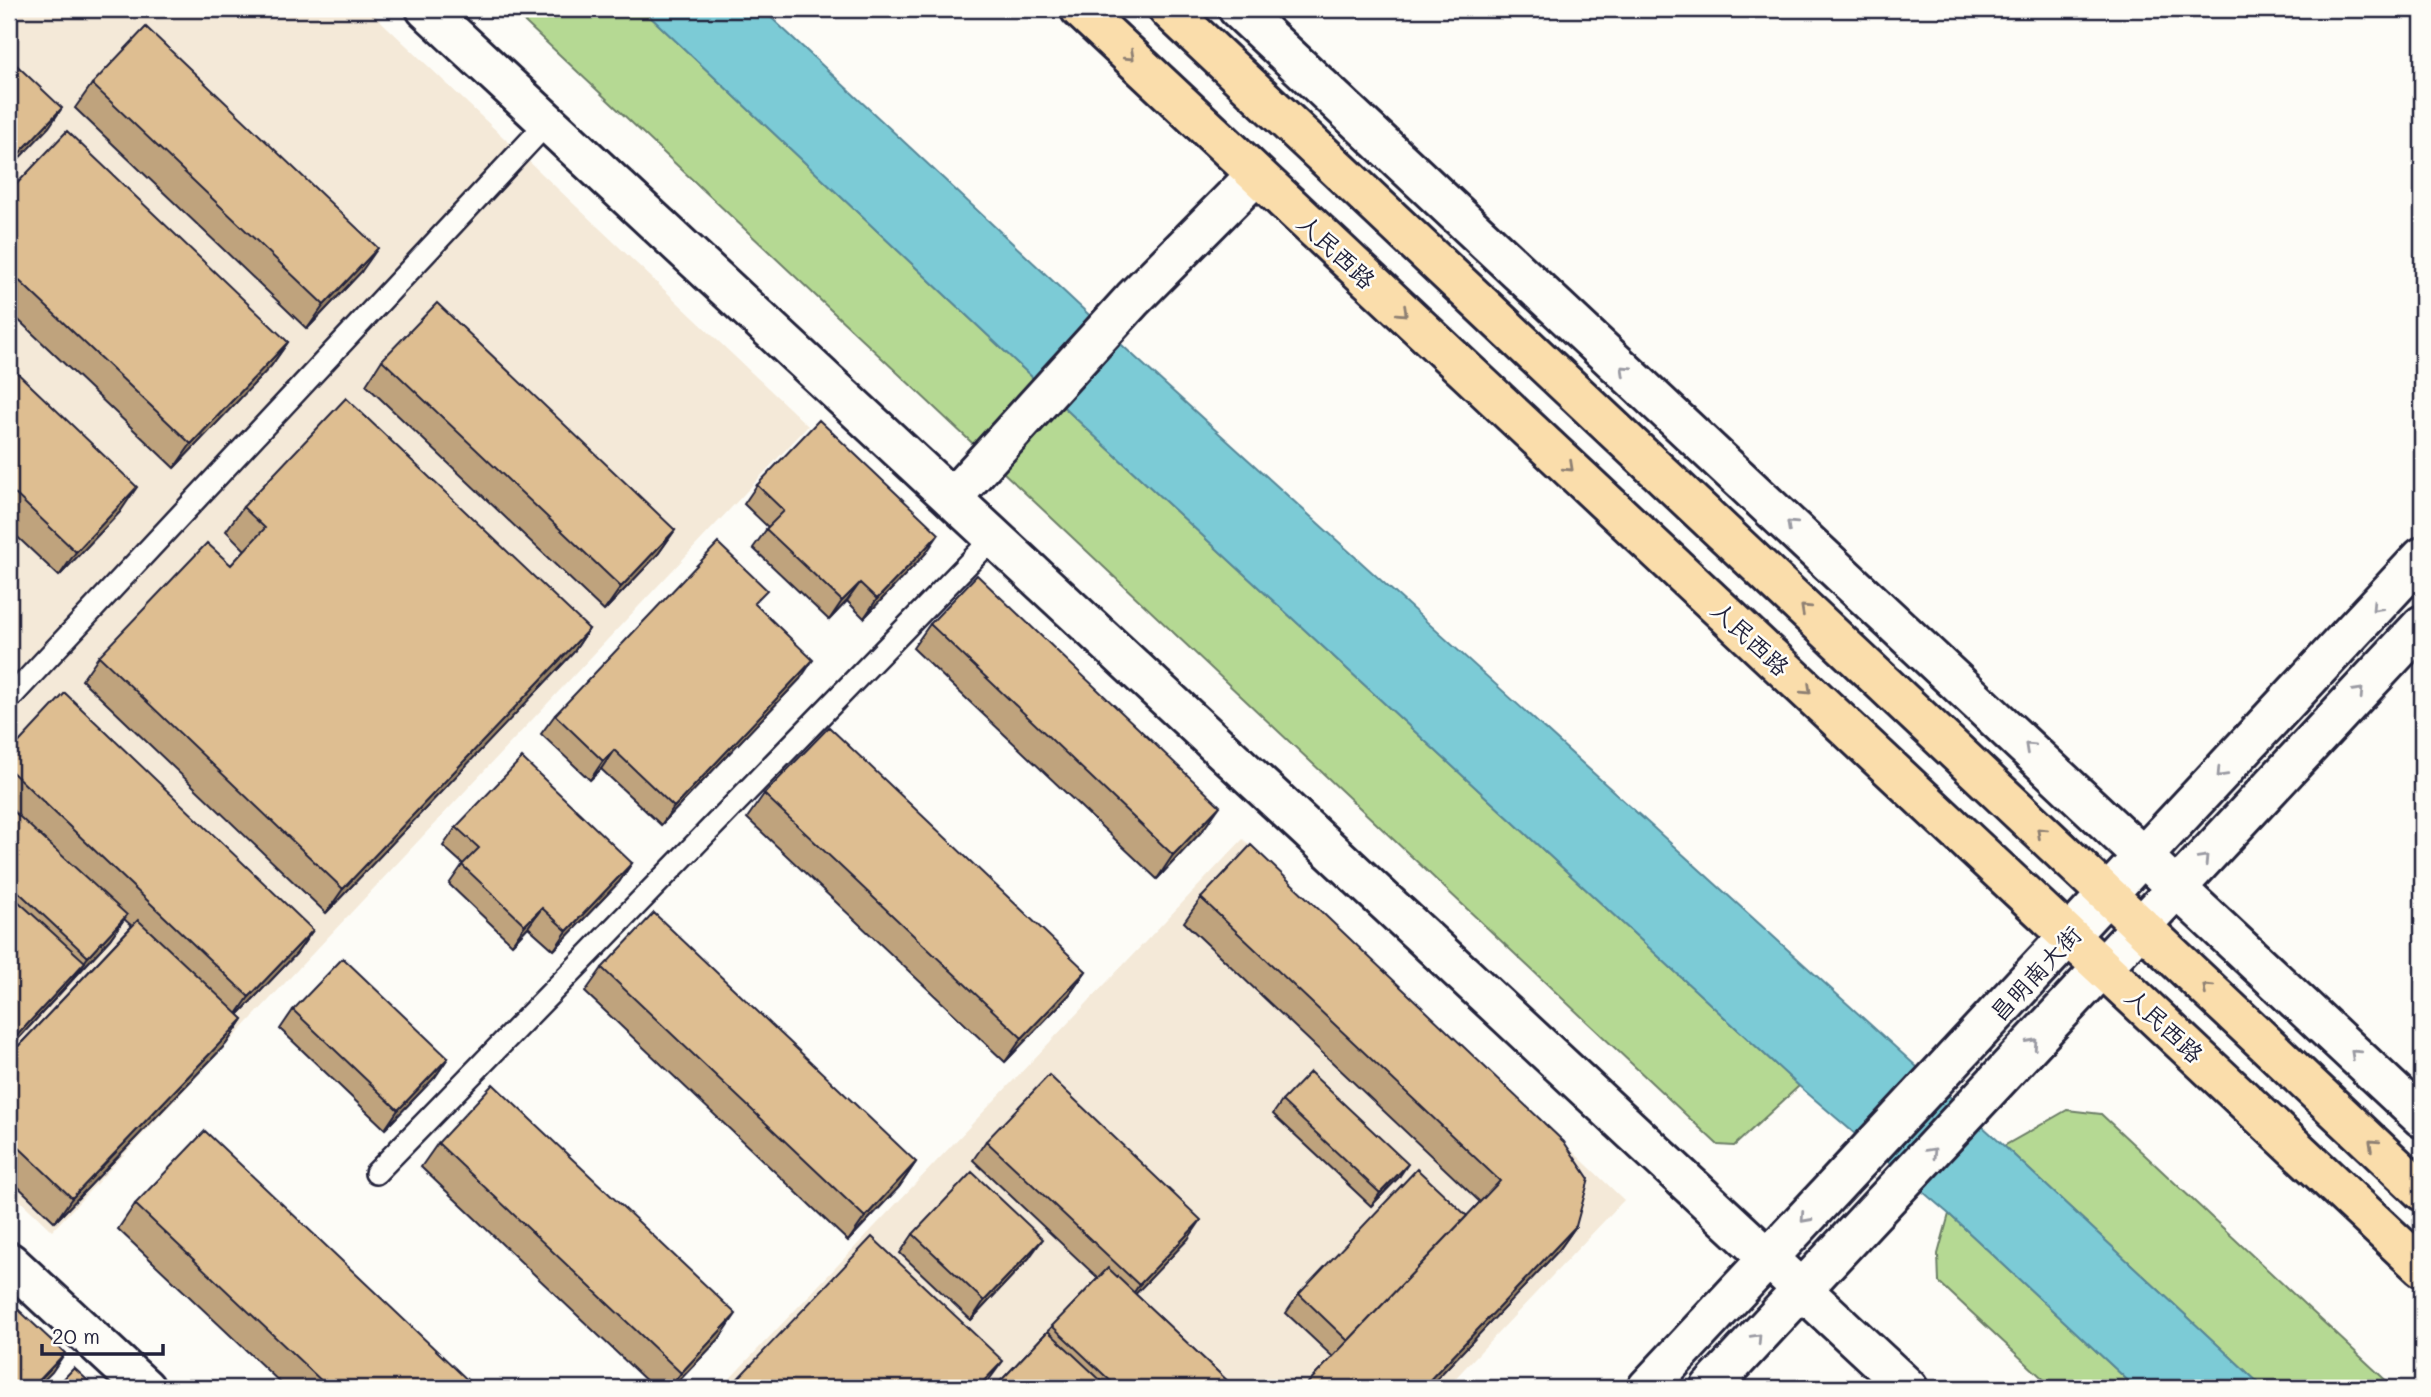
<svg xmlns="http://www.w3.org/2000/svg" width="2431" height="1397" font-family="Mali,'LXGW WenKai TC',sans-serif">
<rect width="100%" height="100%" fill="#fdfcf7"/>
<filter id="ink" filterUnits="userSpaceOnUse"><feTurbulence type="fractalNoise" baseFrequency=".0143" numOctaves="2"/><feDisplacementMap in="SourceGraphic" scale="14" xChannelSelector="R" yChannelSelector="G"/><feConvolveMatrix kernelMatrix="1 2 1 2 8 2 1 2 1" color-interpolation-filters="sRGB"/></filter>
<g filter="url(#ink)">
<path fill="#f4e9d8" d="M9,9h359l440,417 -756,805 -43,-41z
M1243,839l381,361 -178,188h-725z"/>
<path fill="#b5d993" stroke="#6c7e67" stroke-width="2" d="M511,9h131l445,420 712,657 -65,60 -16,-1z
M2067,1110l34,4 293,274h-130l-260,-242z
M1949,1214l187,174h-83l-114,-106 -1,-28z"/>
<path fill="#7bcbd6" stroke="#578798" stroke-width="2" d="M642,9h120l340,318 902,819 260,242h-128l-187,-174 -150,-128 -712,-657z"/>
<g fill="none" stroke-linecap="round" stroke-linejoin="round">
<g stroke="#22223b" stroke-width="26">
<path id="service" d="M9,699l539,-577
M376,1173l618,-636"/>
</g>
<g stroke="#22223b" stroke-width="44">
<path id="minor" d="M1238,9l1184,1109
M952,498l181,-199 123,-124
M9,1262l136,126"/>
</g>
<g stroke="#22223b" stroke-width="44">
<path id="tertiary" d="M426,9l1482,1379"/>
</g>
<g stroke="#22223b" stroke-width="44">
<path id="secondary" d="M1647,1388l775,-831
M1710,1388l712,-763"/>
</g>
<g stroke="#22223b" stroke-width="44">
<path id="primary" d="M1080,9l1342,1258
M1168,9l1254,1182"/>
</g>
<use href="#service" stroke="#fdfcf7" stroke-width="21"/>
<use href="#minor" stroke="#fdfcf7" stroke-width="38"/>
<use href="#tertiary" stroke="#fdfcf7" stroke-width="38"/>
<use href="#secondary" stroke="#fdfcf7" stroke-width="38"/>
<use href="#primary" stroke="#faddab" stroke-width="38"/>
</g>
<path fill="#bfa37d" stroke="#22223b" stroke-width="2" d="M92,84l269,188 -54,57 -232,-221z
M9,192l279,150 -17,24 -97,102 -165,-157z
M382,360l293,170 -17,24 -54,57 -238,-226z
M9,365l111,147 -61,64 -50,-47z
M757,485l169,68 -62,65 -17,-17 -18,19 -76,-72 15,-21 -24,-23z
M243,507l346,122 -16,24 -247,260 -244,-233 17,-24 132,-91 14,-15 -19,-19z
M756,605l44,74 -139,146 -60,-56 -11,11 -49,-46 14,-19z
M930,624l273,206 -46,49 -244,-231z
M9,753l304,177 -17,24 -58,61 5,4 -17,25 -171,178 -46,-44v-122l123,-130 -8,-7 -14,20 -101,110z
M764,794l322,177 -17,24 -64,67 -258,-244z
M456,827l176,36 -13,19 -65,68 -26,-23 -16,17 -63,-60 14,-20 -20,-18z
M1201,898l375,328 -17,24 -131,138h-125l30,-31 -47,-44 13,-19 168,-78 13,-14 -296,-280z
M602,968l314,194 -17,25 -51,54 -263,-249z
M293,1010l155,48 -13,19 -50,52 -105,-100z
M1282,1101l117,76 -28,29 -98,-92z
M986,1141l202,98 -53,55 100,94h-241l104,-110 -125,-118z
M438,1143l281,196 -47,49h-18l-233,-221z
M135,1204l341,184h-190l-168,-159z
M913,1234l116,24 -58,62 -71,-67z"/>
<path fill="#9b8566" stroke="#22223b" stroke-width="2" d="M62,108l-13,19 -40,42v-5z
M378,248l-17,24 -54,57 17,-24z
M288,342l-17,24 -97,102 17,-24z
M137,487l-17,25 -61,64 17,-24z
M675,530l-17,24 -54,57 17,-24z
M939,534l-13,19 -62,65 13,-19z
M860,583l-13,18 -18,19 13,-19z
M589,629l-16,24 -247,260 17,-24z
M813,660l-13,19 -139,146 13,-18z
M614,750l-13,19 -11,11 13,-19z
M1220,806l-17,24 -46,49 16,-24z
M632,863l-13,19 -65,68 13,-19z
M542,908l-14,19 -16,17 13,-19z
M127,915l-17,24 -39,42 17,-24z
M313,930l-17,24 -64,67 17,-24z
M85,962l-14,19 -62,68v-5z
M1086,971l-17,24 -64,67 17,-24z
M243,1019l-17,25 -171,178 17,-24z
M448,1058l-13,19 -50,52 13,-19z
M916,1162l-17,25 -51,54 17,-24z
M1408,1164l-9,13 -28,29 9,-13z
M1201,1220l-13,19 -62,65 13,-19z
M1576,1226l-17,24 -131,138h-6z
M1043,1239l-14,19 -58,62 13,-19z
M736,1314l-17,25 -47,49h-2l11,-15z
M65,1353l-13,19 -16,16h-4z
M1003,1361l-20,27h-6z"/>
<path fill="#debe91" stroke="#22223b" stroke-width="2" d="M146,27l232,221 -54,57 -232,-221z
M9,58l53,50 -53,56z
M67,131l221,211 -97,102 -182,-173v-79z
M437,303l238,227 -54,57 -239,-227z
M9,365l128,122 -61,65 -67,-64z
M346,398l243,231 -246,260 -244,-233 108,-113 24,22 34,-37 -22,-21z
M819,420l120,114 -62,65 -17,-16 -18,18 -76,-72 18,-18 -27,-26z
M718,543l49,47 -13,13 59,57 -139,147 -60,-57 -11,11 -48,-46z
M977,575l243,231 -47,49 -243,-231z
M65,693l248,237 -64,67 -240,-228v-16z
M829,727l257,244 -64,67 -258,-244z
M522,758l110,105 -65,68 -25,-23 -17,17 -63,-60 17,-17 -23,-21z
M9,807l118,108 -39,42 -79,-74z
M1251,845l313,297 25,37 -13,47 -154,162h-119l197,-207 -299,-283z
M9,893l76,69 -76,82z
M654,913l262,249 -51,55 -263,-249z
M138,920l105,99 -171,179 -63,-60v-82z
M343,958l105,100 -50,52 -105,-100z
M1310,1072l98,92 -28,29 -98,-92z
M1049,1075l152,145 -62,65 -153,-144z
M493,1084l243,230 -55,59 -243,-230z
M205,1131l271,257h-147l-194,-184z
M1417,1169l50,47 -119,125 -49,-47z
M972,1172l71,67 -59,62 -71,-67z
M872,1237l131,124 -26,27h-247v-1z
M1108,1268l127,120h-117l-66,-62z
M9,1301l56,52 -33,35h-23z
M1048,1331l61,57h-115z
M74,1368l22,20h-41z"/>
<defs><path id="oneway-chevron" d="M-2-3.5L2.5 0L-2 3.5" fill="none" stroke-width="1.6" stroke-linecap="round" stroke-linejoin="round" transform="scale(1.75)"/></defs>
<g stroke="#8e8073">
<use href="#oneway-chevron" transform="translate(1130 56) rotate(43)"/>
<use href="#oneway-chevron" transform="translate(1403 312) rotate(43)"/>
<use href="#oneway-chevron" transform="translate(1569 467) rotate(43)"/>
<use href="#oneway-chevron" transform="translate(1805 609) rotate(-137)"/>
<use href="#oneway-chevron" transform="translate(1807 690) rotate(43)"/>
<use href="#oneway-chevron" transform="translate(2041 832) rotate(-137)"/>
<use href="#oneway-chevron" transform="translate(2207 988) rotate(-137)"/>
<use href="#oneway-chevron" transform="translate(2373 1144) rotate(-137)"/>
</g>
<g stroke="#9a9aa2">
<use href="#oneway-chevron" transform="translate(1625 370) rotate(-137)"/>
<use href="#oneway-chevron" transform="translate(1791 525) rotate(-137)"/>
<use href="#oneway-chevron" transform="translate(2376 607) rotate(133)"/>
<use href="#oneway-chevron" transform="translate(2359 692) rotate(-47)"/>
<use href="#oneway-chevron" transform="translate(2029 747) rotate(-137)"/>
<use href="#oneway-chevron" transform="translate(2221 773) rotate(133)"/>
<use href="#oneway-chevron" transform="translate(2204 859) rotate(-47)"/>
<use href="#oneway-chevron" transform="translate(2033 1043) rotate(-48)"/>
<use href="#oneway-chevron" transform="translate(2355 1054) rotate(-137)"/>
<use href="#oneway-chevron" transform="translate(1932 1152) rotate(-46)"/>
<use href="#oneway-chevron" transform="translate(1805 1218) rotate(132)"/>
<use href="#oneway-chevron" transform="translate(1757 1338) rotate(-47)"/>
</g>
</g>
<g text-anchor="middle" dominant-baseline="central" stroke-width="5" stroke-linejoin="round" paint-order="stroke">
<g font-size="24" fill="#22223b" stroke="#fdfcf7">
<text transform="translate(1337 251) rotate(43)">人民西路</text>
<text transform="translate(1751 638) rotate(43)">人民西路</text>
<text transform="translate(2035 973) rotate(-47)">昌明南大街</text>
<text transform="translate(2165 1025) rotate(43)">人民西路</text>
</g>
</g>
<rect width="2431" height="1397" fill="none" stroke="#fdfcf7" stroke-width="35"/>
<rect x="18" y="18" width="2396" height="1362" fill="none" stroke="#22223b" stroke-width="2.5" filter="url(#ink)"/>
<path d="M42 1344v10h121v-10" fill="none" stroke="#22223b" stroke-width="3.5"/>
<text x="52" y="1344" font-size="21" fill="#22223b" stroke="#fdfcf7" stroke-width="5" paint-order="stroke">20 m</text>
</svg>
